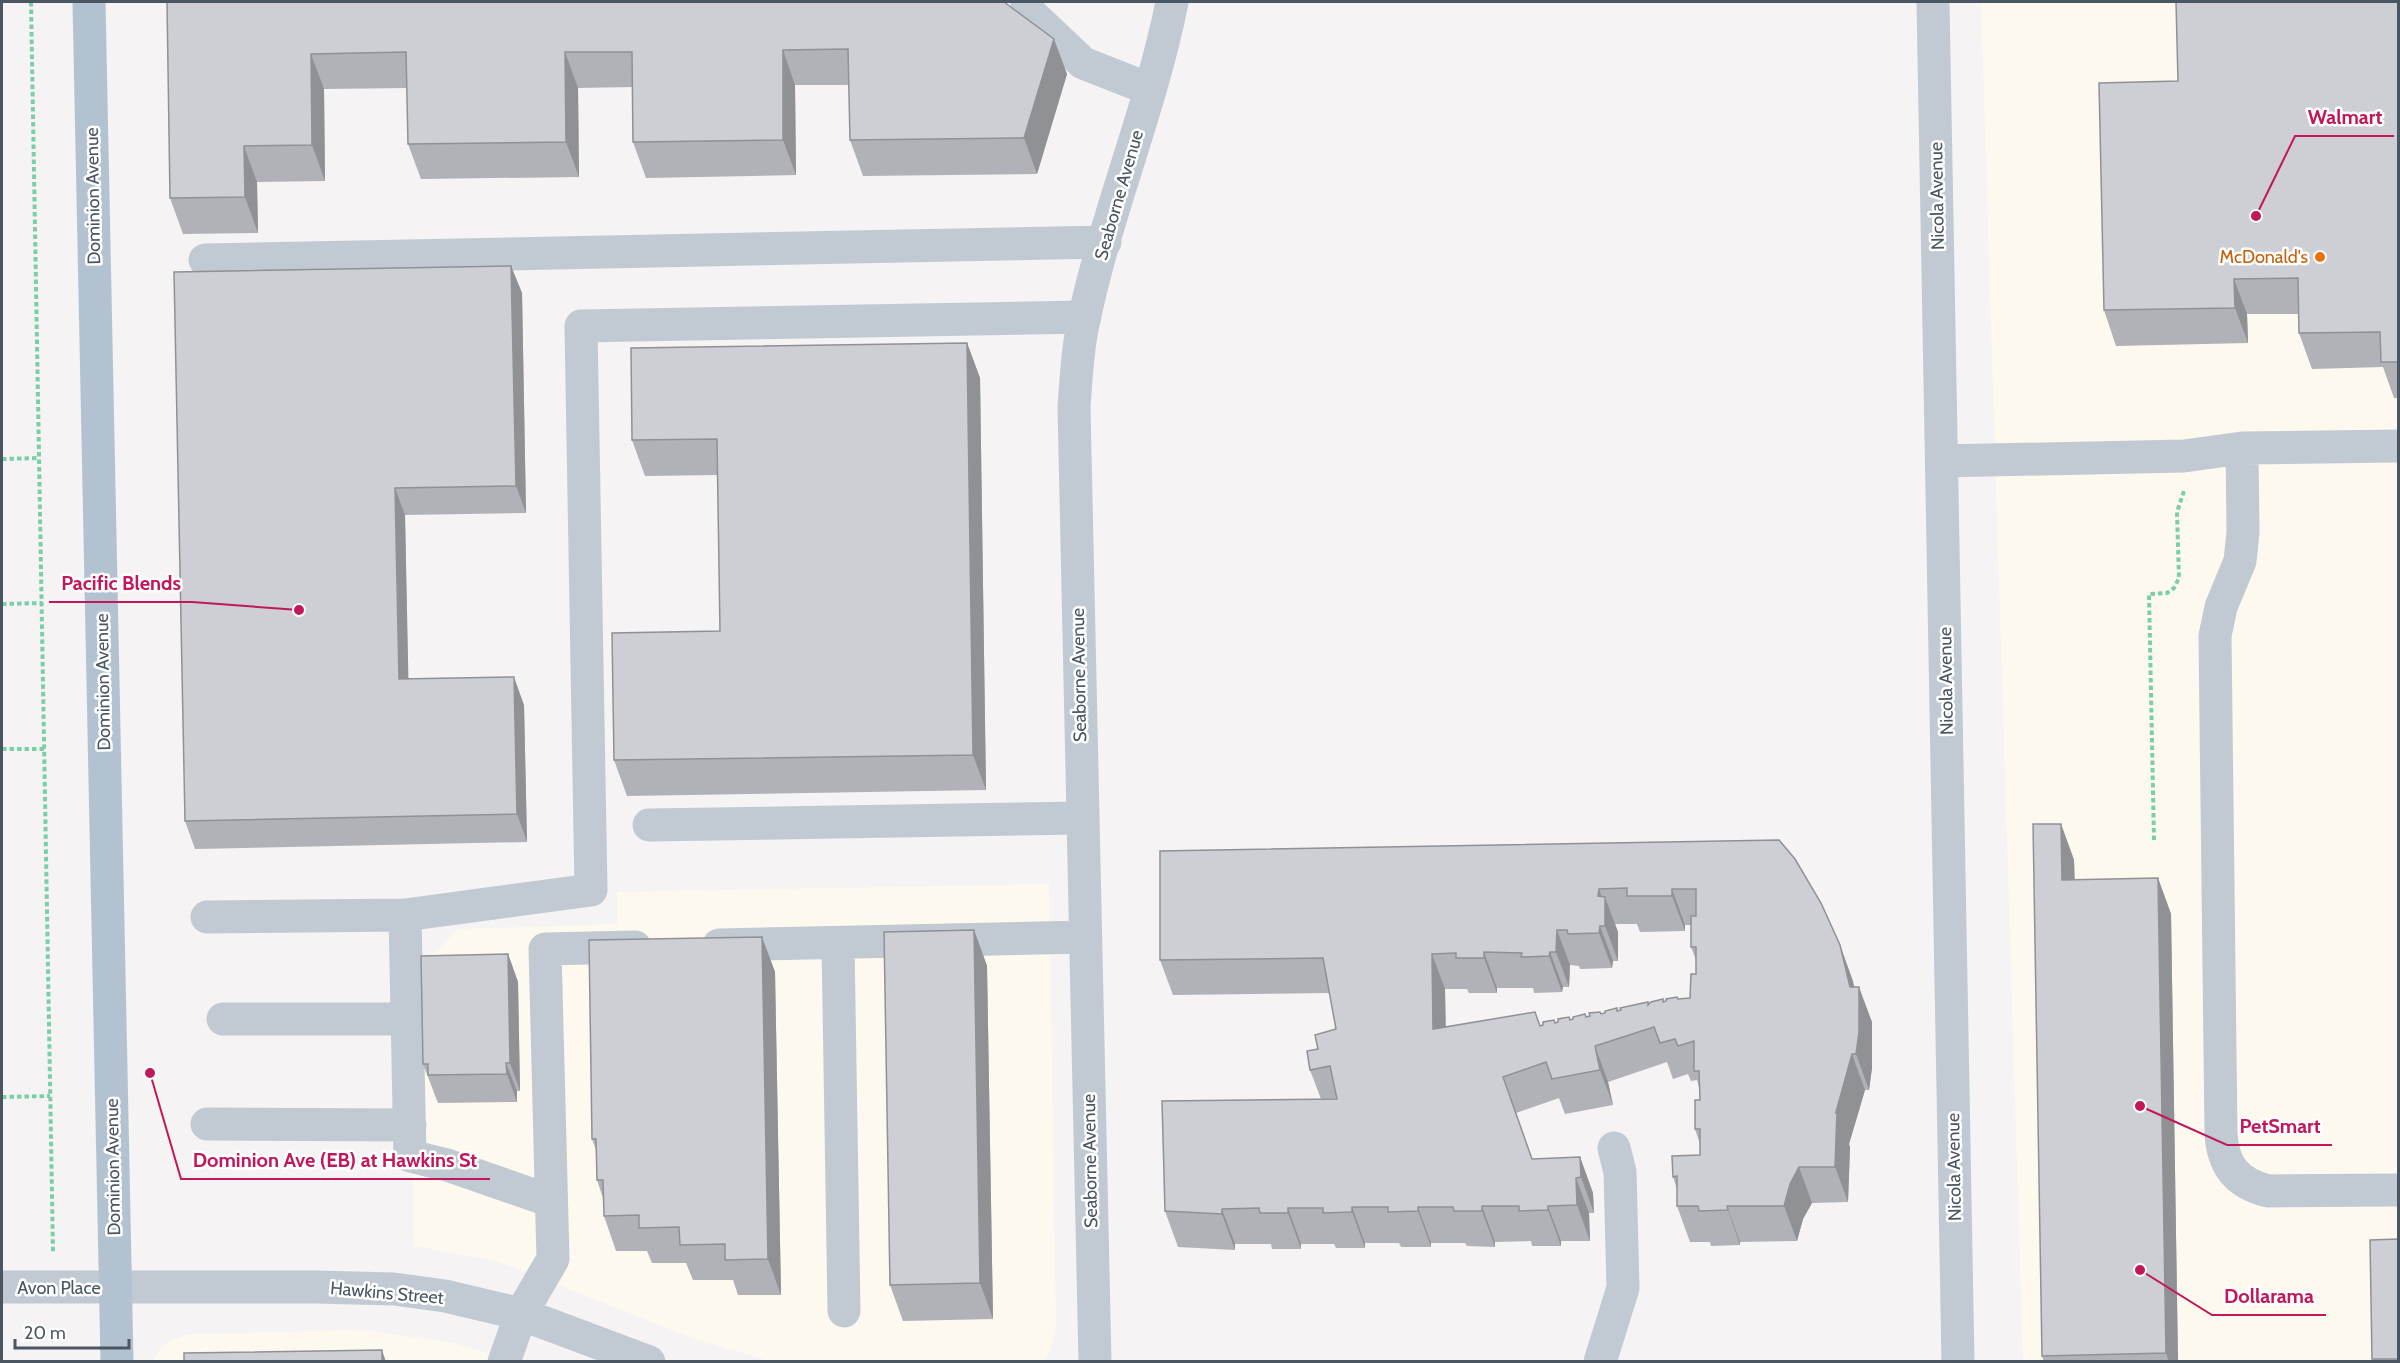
<svg xmlns="http://www.w3.org/2000/svg" width="2400" height="1363" font-family="Cabin,sans-serif">
<rect width="100%" height="100%" fill="#f5f3f3"/>
<path fill="#fdf9ef" d="M1981,2h417v1359h-375z
M1049,884l7,444 -7,26 -6,8 -274,-1 -80,-24 -176,-70 -27,-8 -72,-13 -4,-255 7,-20 41,-42 159,-5v-32z
M365,1330l85,12 66,19 -363,1 2,-6 10,-12 8,-5 15,-5z"/>
<g fill="none" stroke-linecap="round" stroke-linejoin="round">
<path stroke="#7ad0a6" stroke-width="4" stroke-dasharray="4.5 3" stroke-linecap="butt" d="M31,2l22,1250
M2,459l37,-1
M2,604l40,-1
M2,749h42
M2154,840l-5,-246 18,-1 7,-5 5,-10 -2,-66 7,-21
M2,1097l48,-1"/>
<path stroke="#c1cad2" stroke-width="33" d="M1027,2v8l56,53 66,26
M1933,2l25,1360
M205,260l900,-18
M2242,448l1,84 -3,29 -19,46 -6,29 6,498c2,31 15,49 47,57l130,-1
M1942,461l242,-5 58,-8 156,-2
M649,825l433,-7
M405,915l186,-25 -10,-564 504,-9
M207,917l198,-2 5,241 37,9 104,36
M838,943l6,368
M719,945l366,-8
M223,1019h184
M207,1124l203,1
M2,1287h313l79,2 51,7 76,18 128,48
M504,1362l17,-48 32,-55 -8,-310 90,-2
M1095,1362l-21,-955c2,-26 3,-52 8,-78 22,-111 68,-216 90,-327
M1600,1362l23,-74 -3,-116 -6,-24"/>
<path stroke="#b3c2d1" stroke-width="33" d="M89,2l28,1360"/>
</g>
<path fill="#b0b2b7" fill-rule="evenodd" d="M167,2h837l63,72 -30,100 -174,2 -13,-36 -1,-55h-54l1,90 -150,3 -13,-36 -1,-55 -54,1 1,89 -158,2 -13,-35 -1,-56 -83,1 1,92 -68,1 1,51 -75,1 -13,-36z
M2398,2v396h-4l-11,-31 -71,2 -13,-36v-19h-52l1,29 -132,3 -12,-36 74,-229z
M511,266l11,27 4,220 -121,2 3,164 116,26 3,137 -332,7 -10,-28z
M967,343l13,35 6,412 -359,6 -13,-36 106,-129 -2,-156 -73,1 -13,-36z
M2061,824l13,36 1,20 83,-2 13,36 7,448h-134l-2,-6z
M1779,840l61,105 14,42 18,35v46l-3,22h-4l-16,54 1,3 -2,55 -36,1 -9,16 -6,22 -57,1v3l-29,1 -1,-4h-20l-13,-36v-17l-4,-12 27,-22v-11l-5,-15 5,-29 -1,-13 -2,-7 -6,1 -3,-7 -15,5 -6,-17 -59,20 5,23 -48,9 -6,-16 -43,15 16,46 48,-2 13,36 1,20h-5l1,28h-29v5h-29l-1,-5 -36,1v5l-28,-1 -2,-3h-34v4h-30l-2,-4h-34v5h-29l-2,-4h-33v5h-29l-1,-5h-36v6l-57,-3 -13,-36 156,-112 -11,-29 8,-21 18,-20 -6,-36 -157,2 -13,-35zM1615,924h22l3,8 45,-1v-6h6v22l5,13v14l-6,24 -26,4 -1,-3 -14,6 -31,6 -1,-3 -16,6 -61,12 -94,1 -1,-38h22l2,4h28v-5h36l1,5 28,-1 1,-5h6l1,-22 9,1 1,3 32,-1 1,-7h5v-29z
M974,930l13,36 6,353 -90,2 -13,-36z
M762,937l13,35 6,323h-43l-5,-15h-40l-7,-17h-34l-5,-12h-31l-12,-35 -1,-18 -6,-18 -1,-30 -4,-11z
M508,954l10,28 2,109h-3v11l-79,1 -15,-39z
M2398,1239v123h-25l-1,-3z"/>
<path fill="#909195" d="M1054,39l13,35 -30,100 -13,-36z
M783,50l12,35 1,90 -13,-35z
M565,52l13,36 1,89 -13,-35z
M311,54l13,35 1,92 -13,-36z
M244,146l13,36 1,51 -13,-36z
M511,266l11,27 4,220 -10,-27z
M2234,279l13,35 1,29 -13,-35z
M967,343l13,35 6,412 -13,-35z
M395,488l10,27 4,192 -10,-28z
M514,677l10,28 3,137 -10,-28z
M2061,824l13,36 1,56 -13,-36z
M2158,878l13,36 7,448h-9l-3,-9z
M1599,889l6,17v-9l13,35v29l-13,-35 -7,-30z
M1672,889l13,36v6l-13,-35z
M1600,926l13,35 -1,7 -13,-35z
M974,930l13,36 6,353 -13,-36z
M1557,930l13,35 -1,22 -13,-35z
M762,937l13,35 6,323 -13,-36z
M1840,945l13,36 6,26v-20l13,35v46l-3,22 -13,-36 -6,-67z
M1484,952l13,36v5l-13,-35z
M1550,952l13,35 -1,5 -13,-36z
M508,954l10,28 2,109 -10,-28z
M1432,954l13,35 1,76 -13,-36z
M1595,1046l13,36 5,23 -13,-35z
M1852,1054l13,36 -16,54 1,3 -2,55 -13,-35 1,-55z
M506,1063l11,28v11l-10,-28z
M1580,1157l13,36 1,20 -13,-36z
M1799,1167l13,36 -9,16 -6,22 -13,-35 6,-22z
M1576,1178l13,35 1,28 -13,-36z
M1482,1206l13,36v5l-13,-36z
M1548,1206l13,35v5l-13,-36z
M1727,1206l13,36v3l-12,-35z
M1352,1207l13,36v5l-13,-36z
M1418,1207l13,36v4l-13,-36z
M1288,1208l13,36v5l-13,-36z
M1222,1209l13,35v6l-13,-36z
M382,1350l4,12h-4z"/>
<path fill="#cdcfd5" stroke="#909195" stroke-width="1.5" fill-rule="evenodd" d="M167,2h837l50,37 -30,99 -174,2 -2,-91 -65,1v90l-150,2 -1,-90h-67l1,90 -158,2 -2,-92 -95,2 1,91 -68,1 1,51 -75,1z
M2176,2h222v360h-17l-1,-30 -81,1 -1,-55 -64,1 1,29 -131,2 -5,-227 79,-2z
M511,266l5,220 -121,2 4,191 115,-2 3,137 -332,7 -11,-549z
M967,343l6,412 -359,5 -2,-127 108,-2 -3,-192 -85,1 -1,-92z
M2033,824h28l1,56 96,-2 8,475 -124,3z
M1779,840l16,19 26,44 19,42 10,42h9v45l-3,22h-4l-16,58 1,-1 -2,56h-36l-9,17 -6,22h-57l1,4 -29,1 -1,-5h-21v-30l-4,1 -1,-21 28,-1v-26h-5v-29h5l-1,-29h-5v-30l-16,5 -3,-7 -15,4 -6,-16 -59,19 5,24 -48,9 -6,-17 -43,15 29,82 48,-2 1,20 -5,1 1,27 -29,1v4l-29,1v-5h-37v5h-28l-1,-4h-35v4l-30,1v-5h-36v5l-29,1v-5h-35v5h-28l-1,-5 -37,1v5l-57,-3 -3,-110 175,-2 -7,-33 -20,4 -3,-19 11,-2 -3,-14 21,-6 -13,-71 -163,2v-109zM1627,888v8h45v-7h24v27h-5v31h5v27h-5l-1,24 -12,1 -1,-2 -11,2v2l-3,1v-3l-12,3 -3,3v-3l-28,6 1,2 -4,1v-3l-12,3v2l-4,1 -1,-2 -11,1 1,3 -4,1 -1,-3 -12,3v2l-3,1 -1,-3 -11,2v3l-3,1 -1,-3 -11,2v3l-3,1 -5,-14 -102,17 -1,-75 24,-1v5h28v-6l38,1 -1,4 28,-1 1,-4h6l1,-22h10l1,4 31,-1 1,-7h5v-29l-7,-1 1,-7z
M974,930l6,353 -90,2 -6,-353z
M762,937l6,322 -43,1v-16l-45,1 -1,-18 -40,1v-13l-35,1 -1,-36h-6l-1,-41h-4l-3,-199z
M508,954l2,109h-4l1,11 -79,1v-11h-5l-2,-108z
M2398,1239v120h-26l-2,-119z
M382,1350v12h-198v-9z"/>
<circle fill="#e8710a" stroke="#fff" stroke-width="2" cx="2320" cy="257" r="6"/>
<g text-anchor="middle" dominant-baseline="central" stroke-width="5" stroke-linejoin="round" paint-order="stroke">
<g font-size="18" fill="#4a5661" stroke="#fff">
<text transform="translate(1119 195) rotate(-74)">Seaborne Avenue</text>
<text transform="translate(93 196) rotate(-91)">Dominion Avenue</text>
<text transform="translate(1937 196) rotate(-91)">Nicola Avenue</text>
<text transform="translate(1079 675) rotate(-91)">Seaborne Avenue</text>
<text transform="translate(1946 681) rotate(-91)">Nicola Avenue</text>
<text transform="translate(103 682) rotate(-91)">Dominion Avenue</text>
<text transform="translate(1090 1161) rotate(-91)">Seaborne Avenue</text>
<text transform="translate(113 1167) rotate(-91)">Dominion Avenue</text>
<text transform="translate(1954 1167) rotate(-91)">Nicola Avenue</text>
<text x="59" y="1288">Avon Place</text>
<text transform="translate(387 1293) rotate(5)">Hawkins Street</text>
</g>
<g font-size="18" fill="#c56008" stroke="#fff" text-anchor="end">
<text x="2308" y="257">McDonald's</text>
</g>
</g>
<path fill="none" stroke="#c2185b" stroke-width="2" d="M2256 216L2295 136H2394M299 610L192 602H49M2140 1106L2227 1145H2332M150 1073L181 1179H490M2140 1270L2212 1315H2326"/>
<g fill="#c2185b" stroke="#fff" stroke-width="2">
<circle cx="2256" cy="216" r="6"/>
<circle cx="299" cy="610" r="6"/>
<circle cx="2140" cy="1106" r="6"/>
<circle cx="150" cy="1073" r="6"/>
<circle cx="2140" cy="1270" r="6"/>
</g>
<g font-size="20" text-anchor="middle" font-weight="bold" fill="#c2185b" stroke="#fff" stroke-width="5" stroke-linejoin="round" paint-order="stroke">
<text x="2345" y="124">Walmart</text>
<text x="121" y="590">Pacific Blends</text>
<text x="2280" y="1133">PetSmart</text>
<text x="335" y="1167">Dominion Ave (EB) at Hawkins St</text>
<text x="2269" y="1303">Dollarama</text>
</g>
<rect width="2400" height="1363" fill="none" stroke="#4a5661" stroke-width="6"/>
<path d="M15 1339v9h114v-9" fill="none" stroke="#4a5661" stroke-width="3"/>
<text x="24" y="1339" font-size="18" fill="#4a5661" stroke="#ffffff" stroke-width="4.5" paint-order="stroke">20 m</text>
</svg>
